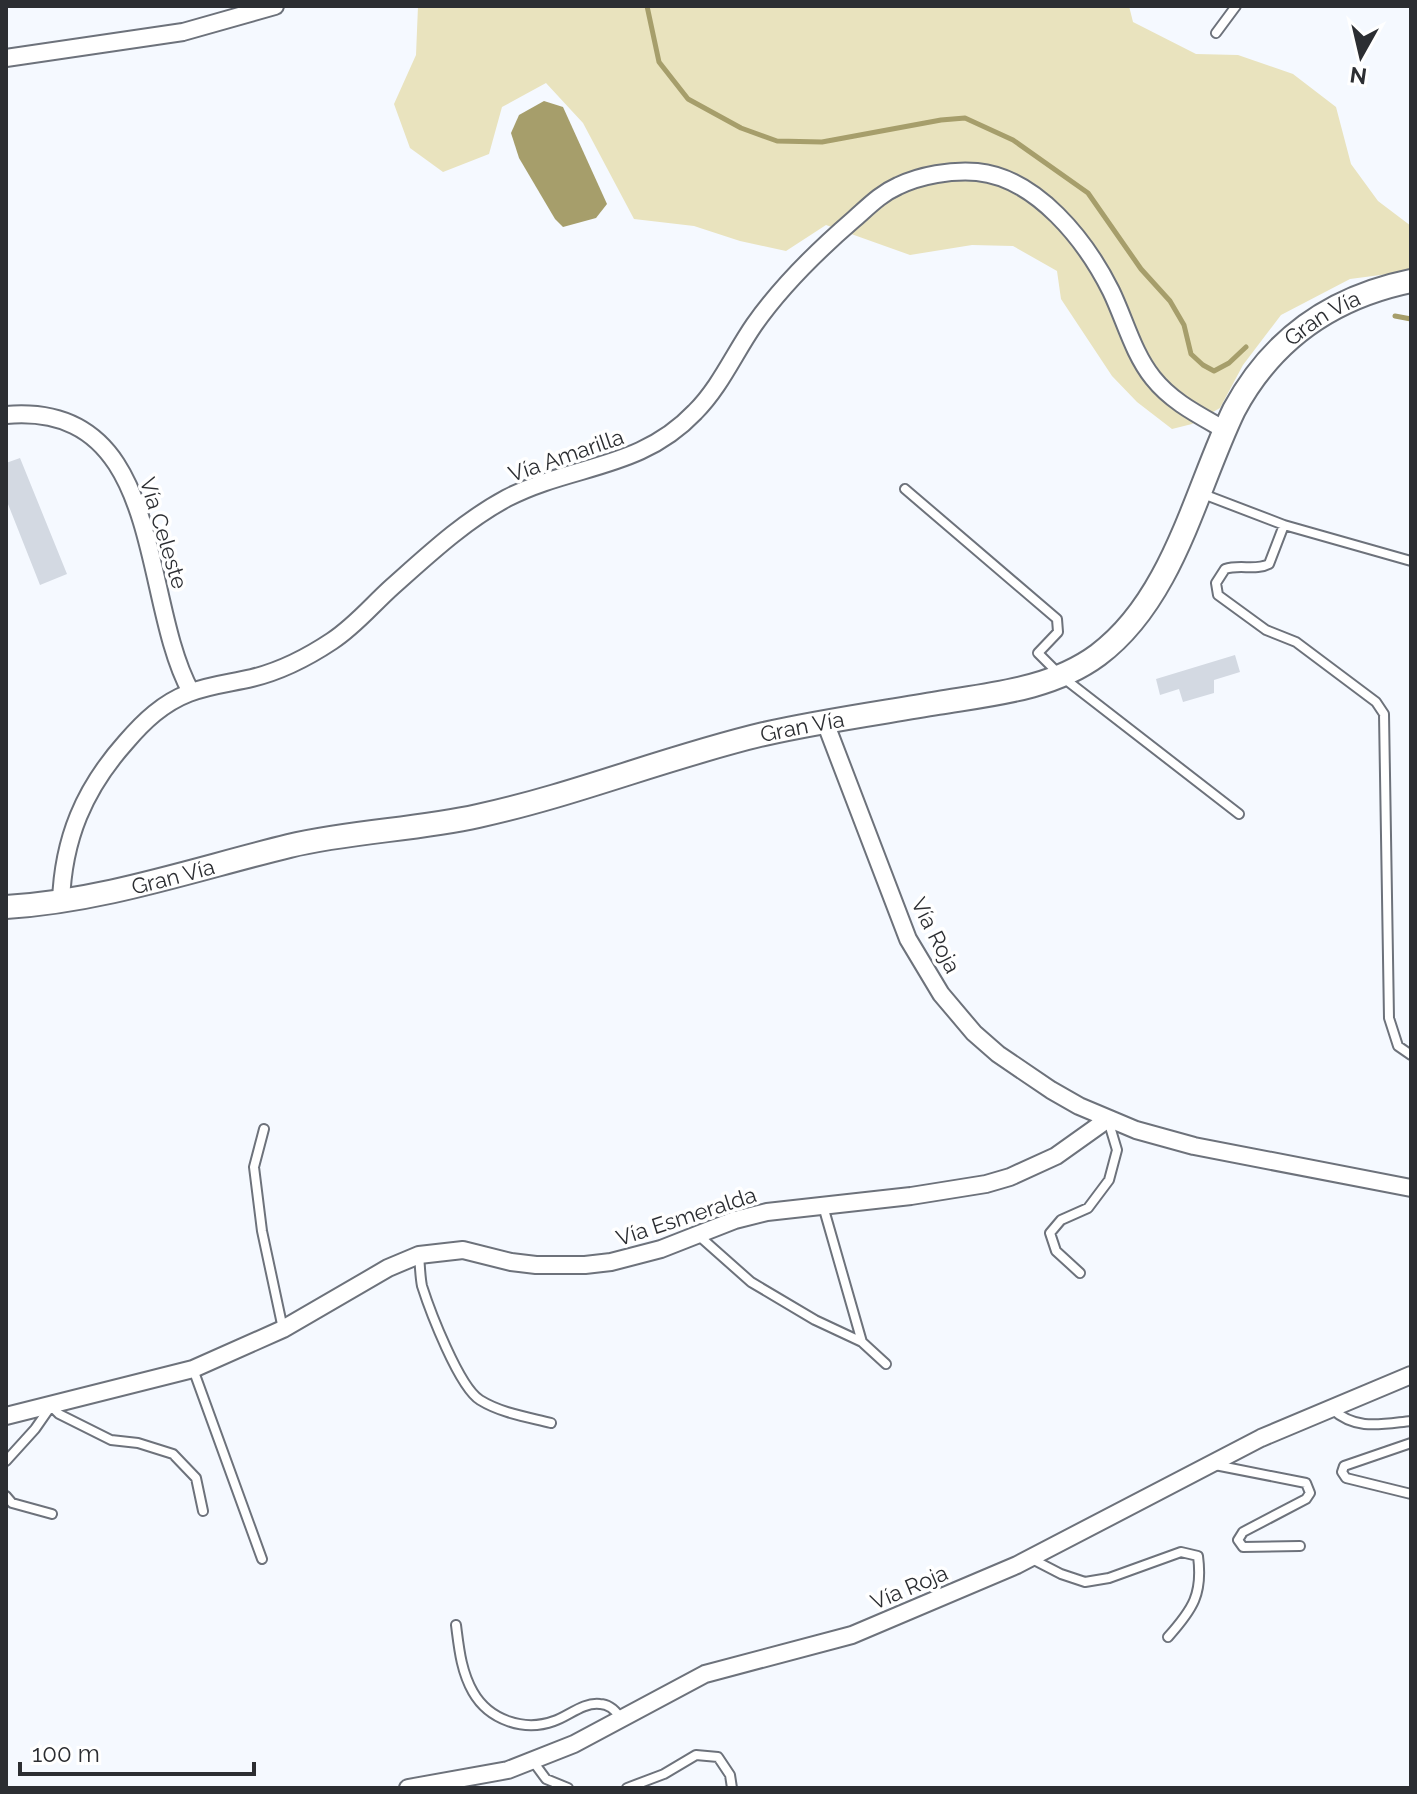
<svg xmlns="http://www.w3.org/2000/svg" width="1417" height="1794" font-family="Raleway,sans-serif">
<rect width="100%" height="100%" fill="#f5f9ff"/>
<path fill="#e9e3be" d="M418,6h711l4,16 63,32 42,1 55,19 43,33 15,57 27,37 33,25v45l-61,8 -69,36 -38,50 -23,43 -28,16 -20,5 -35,-27 -25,-26 -51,-77 -4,-28 -44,-25 -41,-1 -62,10 -84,-30 -40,26 -46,-10 -46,-15 -60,-7 -51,-96 -37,-40 -44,24 -13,47 -46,18 -33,-24 -16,-44 22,-49z"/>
<path fill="#a69e6b" d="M544,101l19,6 44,97 -11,14 -33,9 -8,-8 -36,-61 -8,-25 8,-18z"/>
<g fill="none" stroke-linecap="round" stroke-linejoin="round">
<path stroke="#a69e6b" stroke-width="5" d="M647,6l12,56 29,37 53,29 36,13 45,1 119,-22 24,-2 48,22 75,53 53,76 29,32 14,24 7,29 12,11 11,6 15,-8 17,-16
M1395,316l16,3"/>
</g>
<path fill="#d3d9e2" d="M20,458l47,116 -27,11 -34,-86v-36z
M1235,655l5,17 -26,8v13l-31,9 -4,-13 -19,6 -4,-16z"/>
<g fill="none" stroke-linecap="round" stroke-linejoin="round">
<g stroke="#6d727b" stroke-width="12">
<path id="service" d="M1216,33l20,-27
M905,489l152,130 1,13 -20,21 23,23 178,138
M1203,494l81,31 127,36
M1284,525l-15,39c-13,7 -29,0 -44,5l-9,14 2,12 48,35 30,12 80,60 8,12 5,304 9,28 13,9
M264,1129l-10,38 8,64 21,98
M823,1206l39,136 24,22
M698,1235l53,47 64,38 47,22
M419,1255c1,10 1,21 3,31 8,25 37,101 58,114 21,13 47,17 71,23
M1080,1273l-24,-22 -6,-18 11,-13 27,-12 21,-28 8,-30 -9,-30
M193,1369l69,190
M1332,1409c24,22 50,15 79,12
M1411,1443l-67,23 -2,6 4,6 65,16
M6,1461l29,-32 16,-23 8,8 52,26 27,3 35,11 23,24 7,33
M1215,1465l91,18 4,10 -4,6 -63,33 -5,8 5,7 57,-1
M6,1496l6,7 40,11
M1032,1559l29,15 24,8 24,-4 72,-26 17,4c5,38 -5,53 -30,81
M456,1625c3,23 5,46 17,67 16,28 51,40 81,29 15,-5 29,-19 46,-17 9,0 15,6 20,13
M532,1760l14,19 22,9
M627,1788l37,-14 32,-19 22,2 12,18 2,13"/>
</g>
<g stroke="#6d727b" stroke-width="20">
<path id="minor" d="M6,58l177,-26 92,-26
M6,415c160,-14 133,183 185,277
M825,722l83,217 33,55 33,39 24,21 53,36 28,16 57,24 58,16 217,42
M61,902c2,-63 23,-113 65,-160 18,-21 37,-39 63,-49 20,-8 42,-10 63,-15 29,-7 56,-21 80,-37 23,-15 40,-36 60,-54 36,-32 72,-66 115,-89 66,-34 133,-28 188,-86 25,-25 39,-58 59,-87 28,-40 62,-73 99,-105 15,-13 27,-26 45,-34 23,-11 53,-16 79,-14 60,6 109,69 134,119 14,29 22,62 42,87 19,24 46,37 72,52
M6,1416l187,-47 90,-40 105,-61 31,-13 44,-5 48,12 25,3h49l26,-3 50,-13 74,-29 32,-8 144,-16 75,-12 24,-7 46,-21 52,-37
M408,1788l100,-18 66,-26 131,-70 147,-39 165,-70 244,-127 150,-63"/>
</g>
<g stroke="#6d727b" stroke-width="26">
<g id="secondary">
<path id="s1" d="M6,907c97,-6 189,-38 283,-61 62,-15 127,-16 189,-30 97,-21 189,-59 286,-82 57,-13 116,-21 174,-31 55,-9 114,-14 160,-48 75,-56 97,-164 136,-245 38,-71 99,-113 177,-129"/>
</g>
</g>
<use href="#service" stroke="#fff" stroke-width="8"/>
<use href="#minor" stroke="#fff" stroke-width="16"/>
<use href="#secondary" stroke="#fff" stroke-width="22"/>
</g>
<g text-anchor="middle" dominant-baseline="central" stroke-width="7" stroke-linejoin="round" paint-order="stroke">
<g font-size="22" fill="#2c2e32" stroke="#fff">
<text stroke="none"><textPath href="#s1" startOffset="1538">Gran Vía</textPath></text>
<text transform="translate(566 455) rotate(-19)">Vía Amarilla</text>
<text transform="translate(164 533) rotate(73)">Vía Celeste</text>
<text stroke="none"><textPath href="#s1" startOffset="818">Gran Vía</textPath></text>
<text stroke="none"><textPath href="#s1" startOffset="170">Gran Vía</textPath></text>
<text transform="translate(936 935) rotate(63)">Vía Roja</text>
<text transform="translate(686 1216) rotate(-18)">Vía Esmeralda</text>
<text transform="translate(909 1587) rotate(-23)">Vía Roja</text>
</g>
</g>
<rect width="1417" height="1794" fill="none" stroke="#2c2e32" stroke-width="16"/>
<g transform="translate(1361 56) rotate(188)" stroke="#ffffff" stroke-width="6" paint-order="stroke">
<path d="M0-6L14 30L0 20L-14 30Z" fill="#2c2e32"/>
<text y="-12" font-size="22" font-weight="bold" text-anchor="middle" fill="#2c2e32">N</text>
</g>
<path d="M20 1762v12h234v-12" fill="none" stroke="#2c2e32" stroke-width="4"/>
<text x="32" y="1762" font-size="24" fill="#2c2e32" stroke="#ffffff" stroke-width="6" paint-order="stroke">100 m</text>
</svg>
